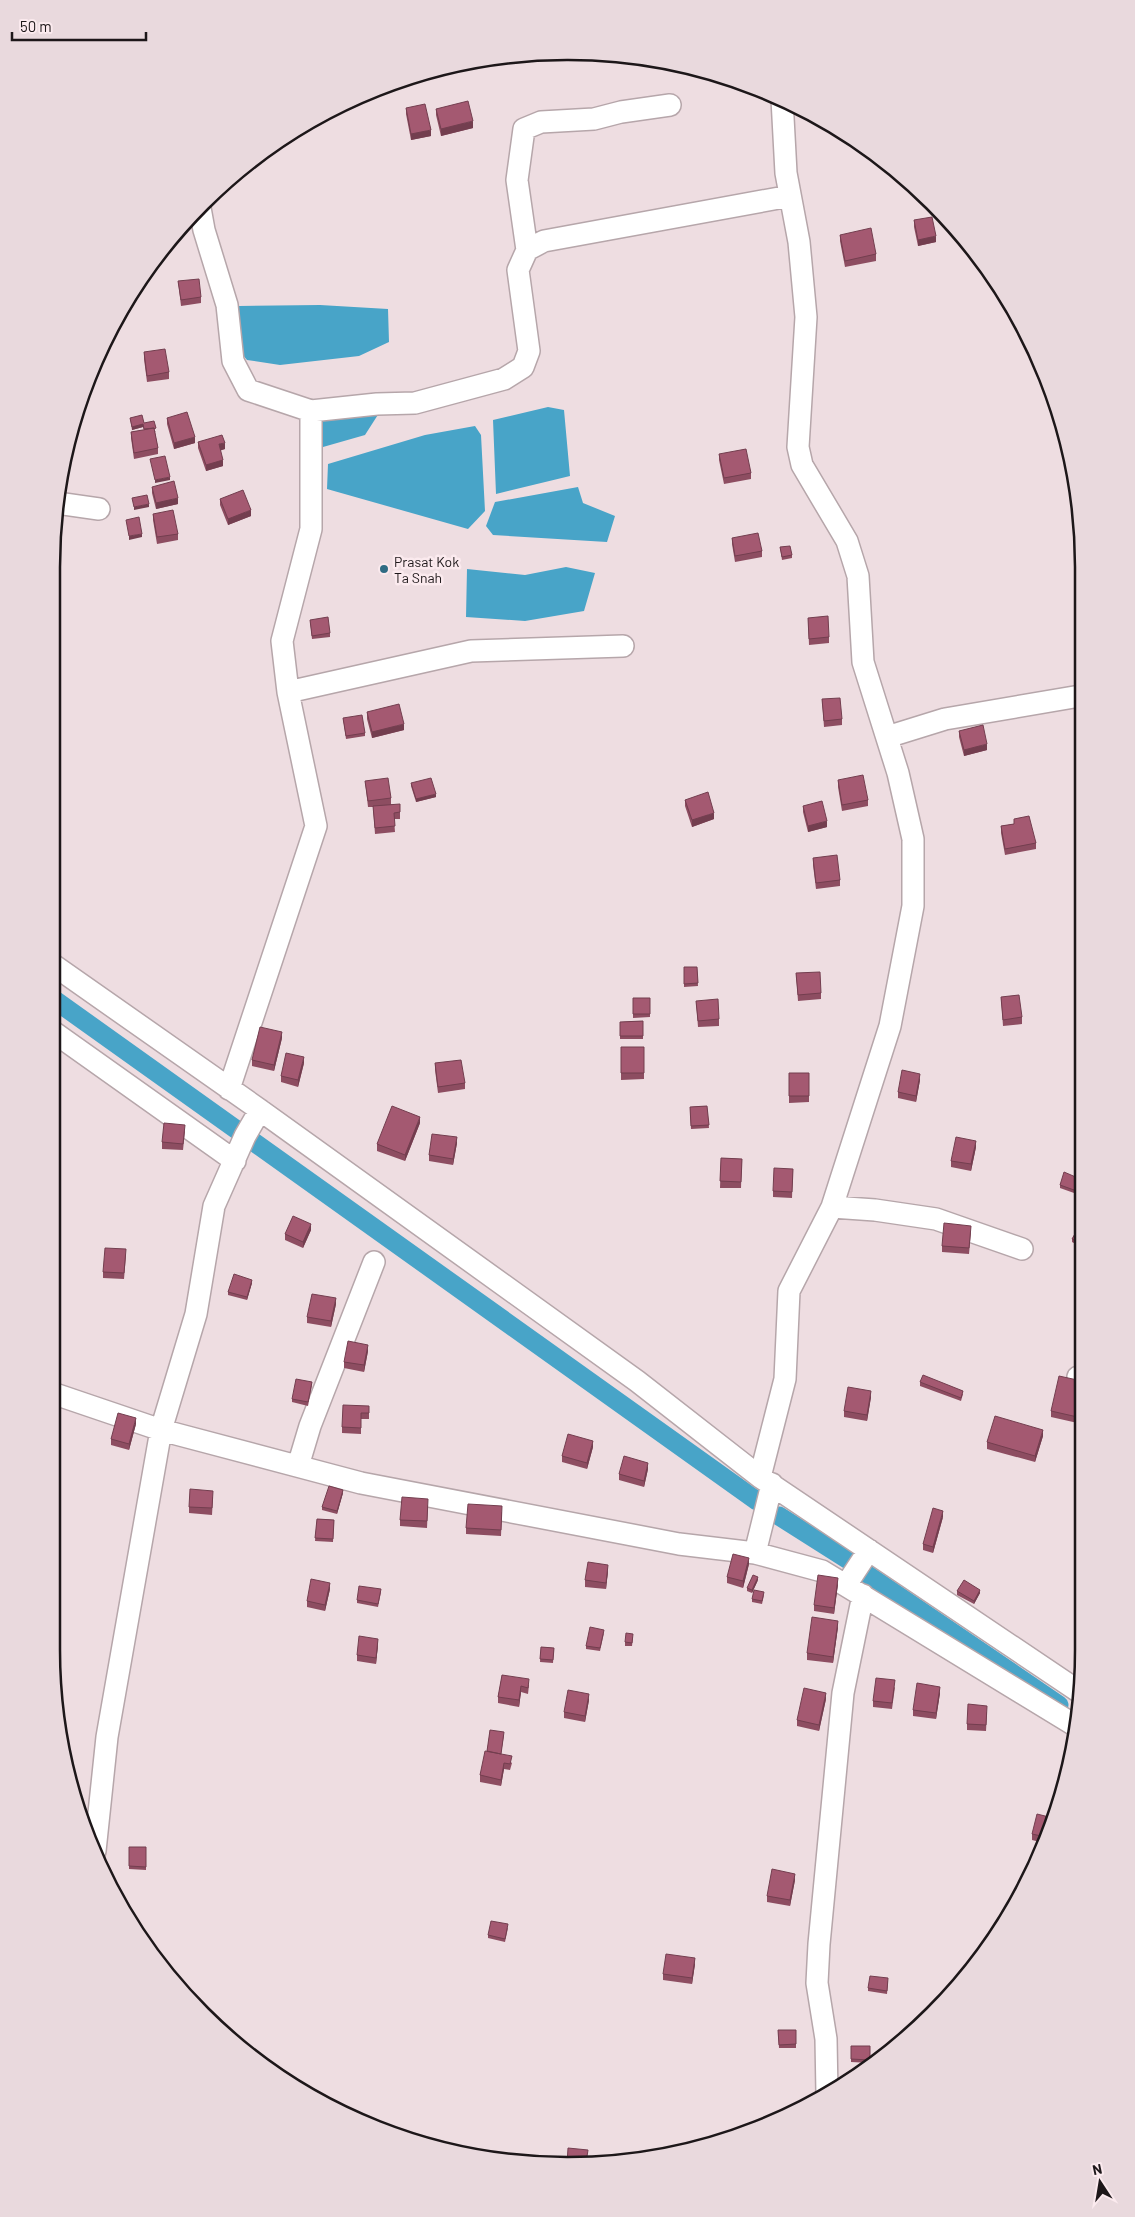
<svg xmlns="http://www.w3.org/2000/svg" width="1135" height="2217" font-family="Barlow,sans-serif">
<rect width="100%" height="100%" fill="#eedde1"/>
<path fill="#48a4c8" d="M320,305l68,4 1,33 -30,14 -79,9 -33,-5 -15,-18 7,-36z
M548,407l16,3 6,66 -74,18 -3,-74z
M381,410l-16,25 -42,12 -9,-17 6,-18z
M475,426l6,9 4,76 -17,18 -141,-40 1,-25 97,-29z
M578,487l5,16 32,13 -8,26 -114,-7 -7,-9 9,-24z
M566,567l29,6 -11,38 -59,10 -59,-4 1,-48 58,6z"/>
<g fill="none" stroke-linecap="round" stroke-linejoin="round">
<path stroke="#48a4c8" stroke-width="19" d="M52,998l705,503
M779,1516l71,45
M868,1575l191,130"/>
<g stroke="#b6a6aa" stroke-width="24">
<path id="minor" d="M200,208l4,22 23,75 6,56 15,29 63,21v118l-29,112 6,51 28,134 -87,263
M527,250l-10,-70 7,-51 17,-7 53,-3 27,-7 49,-7
M311,411l66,-7 38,-1 89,-24 19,-12 6,-16 -11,-81 9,-20 17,-9 246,-45
M57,503l42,6
M288,692l183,-41 152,-5
M887,737l58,-18 135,-23
M52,964l208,146 377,271 123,96 321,216
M52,1031l183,130
M832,1207l43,3 61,9 86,30
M1078,1377l4,1
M52,1393l109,37 200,53 318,61 76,9 67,18 254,155
M298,1466l12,-40 64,-164
M760,1477l25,-98 4,-88 43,-84 58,-181 23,-120v-67l-15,-66 -35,-111 -5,-86 -11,-35 -45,-76 -4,-18 8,-130 -7,-75 -13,-69 -4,-74
M755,1553l17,-69
M846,1585l23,-35
M95,1851l12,-114 54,-307 35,-116 18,-108 31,-70 15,-26
M827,2094l-1,-55 -9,-56 2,-39 24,-251 20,-98"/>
</g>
<use href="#minor" stroke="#fff" stroke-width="21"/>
</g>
<path fill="#8d4d61" d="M406,108l25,28 -20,4 -5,-26z
M436,109l37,19 -32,8 -5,-21z
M914,220l22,22 -18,4 -4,-19z
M840,235l36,19v7l-31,6 -5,-26z
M178,281l23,16v6l-20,3z
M144,352l25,20v7l-22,3 -3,-23z
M130,418l14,5 12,9h-1l3,16v6l-24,5 -3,-21v-6l13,-2 -1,-3 -11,3z
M167,418l28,25 -21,6 -7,-25z
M198,442l27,7 -5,1 3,16 -17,5 -8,-23z
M719,454l32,19v6l-27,5 -5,-24z
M152,487l26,17 -22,5 -4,-16z
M220,499l31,17 -23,9 -8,-20z
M153,514l25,20v6l-21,4 -4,-24z
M732,538l30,13v6l-27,5 -3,-18z
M780,547l12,8v3l-10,2z
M808,618l21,19v6l-20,2z
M310,620l20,13v4l-18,2z
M822,699l20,20v6l-18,2z
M367,712l37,18 -32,8 -5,-19z
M343,718l22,15v3l-19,3z
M959,731l28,19 -23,6 -5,-19z
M838,780l30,20v6l-26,5 -4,-24z
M365,781l26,17v6l9,8v7h-6l1,13 -20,2 -2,-27h-5z
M411,783l25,14 -20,5 -5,-16z
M685,800l29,19 -22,8 -7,-21z
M803,806l24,21 -19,5 -5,-20z
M1014,819l22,24v6l-31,6 -4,-22v-7l13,-2z
M813,858l27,22v6l-24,3 -3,-24z
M684,967h13l1,19 -14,1z
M796,973l25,20v6l-23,2z
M1001,997l21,20v7l-19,2z
M633,998h17v19l-17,1z
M696,1001l23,18v7l-21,1z
M643,1021v18h-23v-17z
M282,1038l-8,33 -22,-5v-6z
M621,1047h23v32l-23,1z
M304,1063l-6,24 -17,-5v-6z
M435,1063l30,20v6l-27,4 -3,-23z
M789,1073h20v29l-20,1z
M920,1080l-4,22 -18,-4v-6z
M707,1106l2,22 -18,1 -1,-22z
M420,1123l-15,38 -28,-10v-7z
M185,1131l-2,19 -21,-1v-7z
M457,1143l-4,22 -24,-4v-6z
M976,1147l-5,24 -20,-4v-6z
M721,1158l21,1 -1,29h-21z
M793,1169l-1,29 -19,-1v-6z
M1078,1181l-4,12 -14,-5v-3z
M1081,1226v21l-9,-5v-3z
M311,1230l-8,18 -18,-8v-6z
M971,1232l-2,22 -27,-2v-6z
M126,1255l-2,24 -21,-1v-6z
M252,1283l-5,17 -19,-5v-3z
M336,1304l-5,23 -24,-4v-6z
M368,1351l-4,21 -20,-4v-6z
M1082,1381v9l-3,11h3v23l-31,-7v-6z
M920,1382l43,12 -2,7 -41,-15z
M312,1385l-4,21 -16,-4v-3z
M871,1397l-4,24 -23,-4v-6z
M369,1406v13h-8v15l-19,-1v-6z
M136,1424l-7,26 -18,-5v-6z
M1043,1436l-8,26 -48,-13v-7z
M593,1447l-6,22 -25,-7v-6z
M648,1469l-4,18 -25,-7v-6z
M343,1493l-6,21 -15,-4v-3z
M213,1497l-1,18 -23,-2v-6z
M428,1505l-1,23 -27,-2v-6z
M502,1512l-1,24 -35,-2v-6z
M943,1517l-10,36 -10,-3v-6z
M317,1519l17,1 -1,22 -18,-1z
M749,1564l-6,24 -16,-5v-6z
M608,1571l-2,18 -21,-2v-7z
M758,1580l-6,13 -5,-2v-3z
M838,1584l-4,30 -20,-3v-6z
M330,1589l-5,22 -18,-4v-6z
M957,1591l23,2 -6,11 -17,-9z
M381,1592l-3,15 -21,-4v-3z
M764,1595l-2,9 -10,-2v-3z
M838,1627l-5,36 -26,-3v-7z
M604,1633l-4,18 -14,-2v-3z
M633,1637l-1,9h-7v-4z
M378,1645l-2,19 -19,-3v-6z
M541,1647l13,1 -1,15 -13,-1z
M502,1675l27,10 -1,9 -7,-2 -2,15 -21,-4v-6z
M895,1687l-3,22 -19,-2v-6z
M940,1693l-4,26 -23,-3v-6z
M826,1699l-7,32 -22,-5v-6z
M589,1700l-4,22 -21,-4v-6z
M987,1712l-1,19 -19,-1v-6z
M490,1730l14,5 -3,19 11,9 -2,7 -6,-1 -3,17 -21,-4v-7l7,-23z
M1053,1818l-9,25 -12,-3v-6z
M129,1847h17v23l-17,-1z
M795,1880l-5,26 -23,-4v-6z
M508,1928l-3,14 -17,-4v-3z
M695,1964l-3,20 -29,-4v-6z
M888,1981l-1,13 -19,-3v-3z
M778,2030h18v18h-17z
M851,2046h19v17l-19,-1z"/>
<path fill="#733e4f" d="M473,121v7l-32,8v-7z
M431,130v6l-20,4v-6z
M936,236v6l-18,4v-6z
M143,424v3l-11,3v-3z
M195,437v6l-21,6v-6z
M225,443v6l-6,2v-7z
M223,460v6l-17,5v-6z
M170,477v3l-15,3v-3z
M178,498v6l-22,5v-6z
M149,504v3l-15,3v-3z
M251,510v6l-23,9v-6z
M142,534v3l-13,3v-4z
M404,724v6l-32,8v-6z
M987,744v6l-23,6v-6z
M436,794v3l-20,5v-3z
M714,813v6l-22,8v-7z
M827,821v6l-19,5v-6z
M282,1032v6l-8,33v-6z
M304,1057v6l-6,24v-7z
M920,1074v6l-4,22v-6z
M420,1117v6l-15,38v-6z
M457,1137v6l-4,22v-6z
M976,1141v6l-5,24v-7z
M1078,1178v3l-4,12v-3z
M311,1224v6l-8,18v-6z
M252,1280v3l-5,17v-3z
M336,1298v6l-5,23v-6z
M368,1345v6l-4,21v-7z
M1082,1384v6l-4,17v-7z
M871,1391v6l-4,24v-6z
M136,1418v6l-7,26v-6z
M1043,1430v6l-8,26v-6z
M593,1441v6l-6,22v-6z
M648,1463v6l-4,18v-6z
M343,1490v3l-6,21v-3z
M943,1511v6l-10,36v-6z
M749,1558v6l-6,24v-7z
M608,1565v6l-2,18v-6z
M758,1577v3l-6,13v-3z
M838,1578v6l-4,30v-6z
M330,1583v6l-5,22v-6z
M980,1590v3l-6,11v-3z
M838,1621v6l-5,36v-6z
M378,1639v6l-2,19v-6z
M521,1686v6l-2,15v-7z
M940,1687v6l-4,26v-6z
M826,1693v6l-7,32v-6z
M589,1694v6l-4,22v-6z
M504,1763v6l-3,17v-6z
M795,1874v6l-5,26v-6z
M695,1958v6l-3,20v-6z"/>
<path fill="#a45971" stroke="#733e4f" d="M468,101l5,20 -32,8 -5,-20z
M425,104l6,26 -20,4 -5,-26z
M932,217l4,19 -18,4 -4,-20z
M871,228l5,26 -31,7 -5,-26z
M199,279l2,18 -20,3 -3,-19z
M165,349l4,23 -22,4 -3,-24z
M187,412l8,25 -21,6 -7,-25z
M142,415l2,8 10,-2 2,7 -2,1v-1l-10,1 -1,-5 -11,3 -2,-9z
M154,428l4,20 -24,5 -3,-21z
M222,435l3,8 -6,1 4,16 -17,5 -8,-23z
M746,449l5,24 -27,5 -5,-24z
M165,456l5,21 -15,3 -5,-21z
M174,481l4,17 -22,5 -4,-16z
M243,490l8,20 -23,9 -8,-20z
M147,495l2,9 -15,3 -2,-9z
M173,510l5,24 -21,3 -4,-23z
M139,517l3,17 -13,2 -3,-16z
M758,533l4,18 -27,5 -3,-18z
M790,546l2,9 -10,2 -2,-10z
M828,616l1,21 -20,2 -1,-21z
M328,617l2,16 -18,3 -2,-16z
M840,698l2,21 -18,2 -2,-22z
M399,704l5,20 -32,8 -5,-20z
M362,715l3,18 -19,3 -3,-18z
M983,725l4,19 -23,6 -5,-19z
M863,775l5,25 -26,5 -4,-25z
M388,778l3,20 -23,3 -3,-20z
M431,778l5,16 -20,5 -5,-16z
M708,792l6,21 -22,7 -7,-20z
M822,801l5,20 -19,5 -5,-20z
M400,804v8l-6,1 1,13 -20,2 -2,-22z
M1029,816l7,27 -31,6 -4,-23 13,-2v-5z
M837,855l3,25 -24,3 -3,-25z
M684,967h13l1,16 -14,1z
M820,972l1,21 -23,2 -2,-22z
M1019,995l3,22 -19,3 -2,-23z
M633,998h17v16h-17z
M718,999l1,20 -21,2 -2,-20z
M643,1021v15h-23v-14z
M260,1027l22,5 -8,33 -22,-5z
M621,1047h23v26h-23z
M286,1053l18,4 -6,23 -17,-4z
M461,1060l4,23 -27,4 -3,-24z
M902,1070l18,4 -4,22 -18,-4z
M789,1073h20v23h-20z
M392,1106l28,11 -15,38 -28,-11z
M707,1106l2,19 -18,1 -1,-19z
M164,1123l21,2 -2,19 -21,-2z
M432,1134l25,3 -4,22 -24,-4z
M956,1137l20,4 -5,23 -20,-3z
M721,1158l21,1 -1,23 -21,-1z
M774,1168l19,1 -1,23 -19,-1z
M1064,1172l14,6 -4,12 -14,-5z
M293,1216l18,8 -8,18 -18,-8z
M944,1223l27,3 -2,22 -27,-2z
M1080,1225l1,1v17l-9,-4z
M105,1248l21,1 -2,24 -21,-1z
M234,1274l18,6 -5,17 -19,-5z
M312,1294l24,4 -5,23 -24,-4z
M348,1341l20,4 -4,20 -20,-3z
M923,1375l40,16 -2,7 -41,-16z
M1059,1376l23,5 -4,19 4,1v17l-31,-7z
M296,1379l16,3 -4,20 -16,-3z
M848,1387l23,4 -4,24 -23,-4z
M343,1405l26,1v7h-8v15l-19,-1z
M118,1413l18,5 -7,26 -18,-5z
M995,1416l48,14 -8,26 -48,-14z
M568,1434l25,7 -6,22 -25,-7z
M624,1456l24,7 -4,18 -25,-7z
M329,1486l14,4 -6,21 -15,-4z
M190,1489l23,2 -1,17 -23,-1z
M402,1497l26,2 -1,22 -27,-1z
M468,1504l34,2 -1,24 -35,-2z
M933,1508l10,3 -10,36 -10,-3z
M317,1519l17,1 -1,19 -18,-1z
M733,1554l16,4 -6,23 -16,-4z
M588,1562l20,3 -2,18 -21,-3z
M753,1575l5,2 -6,13 -5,-2z
M818,1575l20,3 -4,30 -20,-3z
M311,1579l19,4 -5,22 -18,-4z
M964,1580l16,10 -6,11 -17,-10z
M359,1586l22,3 -3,15 -21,-4z
M754,1590l10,2 -2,9 -10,-2z
M812,1617l26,4 -5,36 -26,-4z
M590,1627l14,3 -4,18 -14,-2z
M626,1633l7,1 -1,9 -7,-1z
M359,1636l19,3 -2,19 -19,-3z
M541,1647l13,1 -1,12 -13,-1z
M502,1675l27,4 -1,9 -7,-2 -2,14 -21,-3z
M876,1678l19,2 -3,23 -19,-2z
M917,1683l23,4 -4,26 -23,-3z
M804,1688l22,5 -7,32 -22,-5z
M568,1690l21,4 -4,22 -21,-4z
M968,1704l19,2 -1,19 -19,-1z
M490,1730l14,2 -3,22 -14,-3z
M485,1751l27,5 -2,8 -6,-1 -3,17 -21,-5z
M1037,1814l16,4 -7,19 -14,-3z
M129,1847h17v20l-17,-1z
M772,1869l23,5 -5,26 -23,-4z
M491,1921l17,3 -3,15 -17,-4z
M666,1954l29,4 -3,20 -29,-4z
M870,1976l18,2 -1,13 -19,-3z
M778,2030h18v14l-17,1z
M851,2046h19v14l-19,-1z
M568,2148l20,2 -2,13 -19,1z"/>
<circle fill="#2f6b83" stroke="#fbeaee" stroke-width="2" cx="384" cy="569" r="5"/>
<g text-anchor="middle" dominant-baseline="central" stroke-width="5" stroke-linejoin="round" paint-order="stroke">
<g font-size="14" fill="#1d1719" stroke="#fbeaee" text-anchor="start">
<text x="394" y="561">Prasat Kok<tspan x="394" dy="16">Ta Snah</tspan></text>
</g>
</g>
<path d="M0 0H1135V2217H0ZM567 60H568A507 507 0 0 1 1075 567V1650A507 507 0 0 1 568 2157H567A507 507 0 0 1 60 1650V567A507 507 0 0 1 567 60Z" fill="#e9d9dd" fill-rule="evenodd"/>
<path fill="none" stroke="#1d1719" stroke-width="2.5" d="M567 60H568A507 507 0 0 1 1075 567V1650A507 507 0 0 1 568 2157H567A507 507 0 0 1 60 1650V567A507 507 0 0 1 567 60Z"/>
<g transform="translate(1100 2182) rotate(348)" stroke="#fbeaee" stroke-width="4" paint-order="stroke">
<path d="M0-4L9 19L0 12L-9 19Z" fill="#1d1719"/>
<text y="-8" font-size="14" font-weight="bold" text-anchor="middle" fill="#1d1719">N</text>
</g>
<path d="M12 32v8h134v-8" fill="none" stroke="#1d1719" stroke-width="2.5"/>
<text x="20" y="32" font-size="15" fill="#1d1719" stroke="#fbeaee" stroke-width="4" paint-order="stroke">50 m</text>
</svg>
